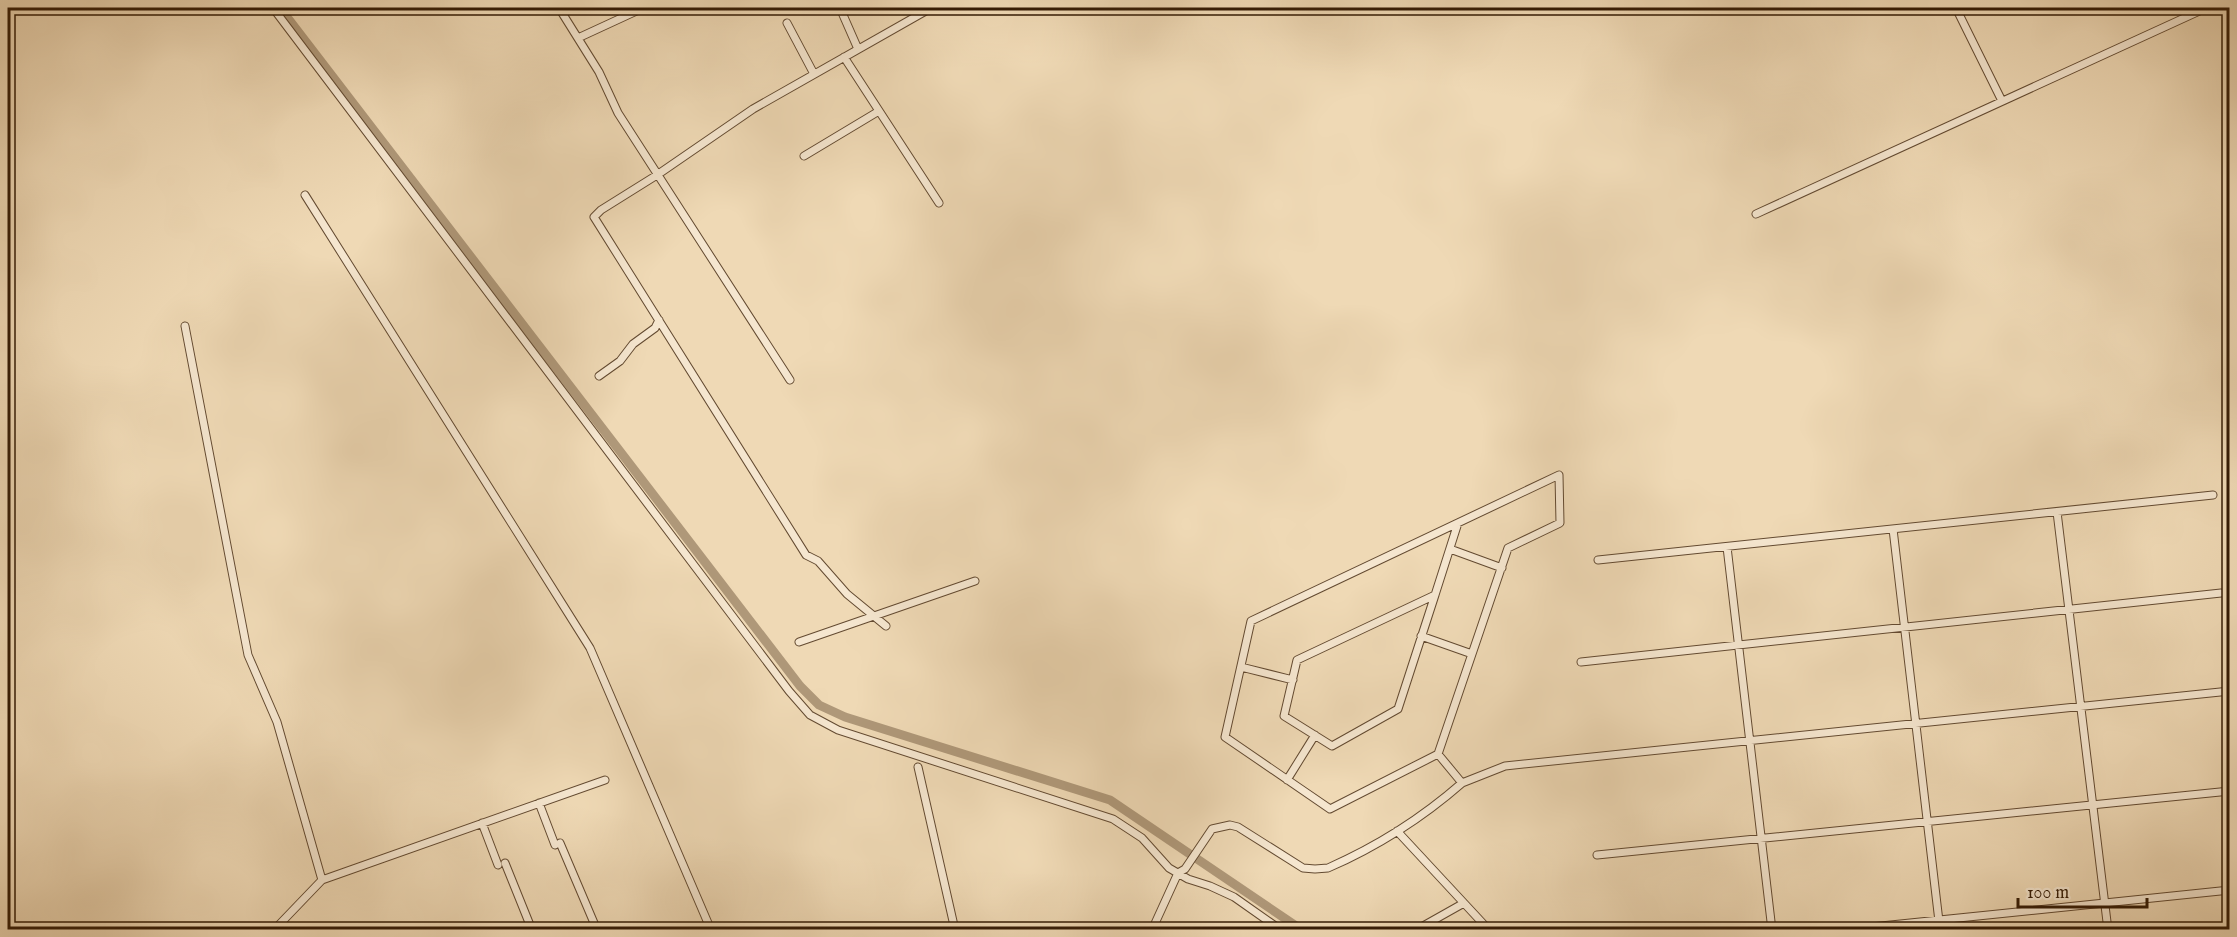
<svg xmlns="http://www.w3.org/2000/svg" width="2237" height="937" font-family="'IM FELL English',serif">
<rect width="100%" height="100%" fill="#efd9b5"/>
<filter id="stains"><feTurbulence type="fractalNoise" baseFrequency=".00333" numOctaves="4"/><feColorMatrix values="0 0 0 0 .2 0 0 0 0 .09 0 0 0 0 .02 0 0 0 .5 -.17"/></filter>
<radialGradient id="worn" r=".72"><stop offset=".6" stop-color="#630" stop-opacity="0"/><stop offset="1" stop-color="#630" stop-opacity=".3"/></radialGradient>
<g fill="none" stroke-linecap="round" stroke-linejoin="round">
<path stroke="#af9879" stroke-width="9" d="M280,8l520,678 19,19 26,12 265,83 192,130"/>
<g stroke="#634a31" stroke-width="9">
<path id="minor" d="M273,8l516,683 21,24 28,15 275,89 29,19 27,30 19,11 22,7 24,11 47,33
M559,8l40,64 19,41 172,267
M840,8l18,41
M1956,8l46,93
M787,23l27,51
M578,38l65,-30
M844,57l95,146
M804,156l75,-45
M305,195l285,453 121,282
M1756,214l450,-206
M185,326l63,329 29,67 45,158
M599,376l21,-15 13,-17 22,-16 4,-8
M1559,475l1,48 -52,25 -70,206 -108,55 -105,-72 26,-116z
M2057,512l51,418
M1893,529l47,401
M1727,547l45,383
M1450,549l52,19
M1598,560l615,-65
M1435,595l-37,114 -66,37 -48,-30 13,-56 138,-65 23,-72
M886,626l-39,-32 -29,-33 -12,-6 -212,-338 7,-7 56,-35 96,-66 178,-101
M1421,636l51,18
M799,642l176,-61
M1581,662l640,-69
M1241,667l52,13
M1438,754l24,29 43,-17 725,-75
M918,767l37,163
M1287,780l28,-45
M539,803l16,42
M482,823l16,42
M1397,831l92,99
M560,843l37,87
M1597,855l633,-64
M505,863l27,67
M274,930l48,-50 283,-100
M1152,930l26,-57 7,-4 27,-40 18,-4 8,2 65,41 12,1 13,-1c48,-21 94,-50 134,-85
M1416,930l48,-27
M1842,930l388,-40"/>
</g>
<use href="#minor" stroke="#f5e6cf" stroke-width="7"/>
</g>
<rect width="2237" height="937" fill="none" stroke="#efd9b5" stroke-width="30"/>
<rect x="9" y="9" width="2219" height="919" fill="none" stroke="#341b05" stroke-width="3"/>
<rect x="15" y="15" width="2207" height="907" fill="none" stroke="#341b05" stroke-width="1.5"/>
<path d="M2018 898v9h129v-9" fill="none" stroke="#341b05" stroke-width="3"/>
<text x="2027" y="898" font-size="18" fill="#341b05" stroke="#f5e6cf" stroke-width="4.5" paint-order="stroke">100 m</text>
<rect width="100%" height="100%" filter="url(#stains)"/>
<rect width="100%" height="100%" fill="url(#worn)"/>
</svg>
